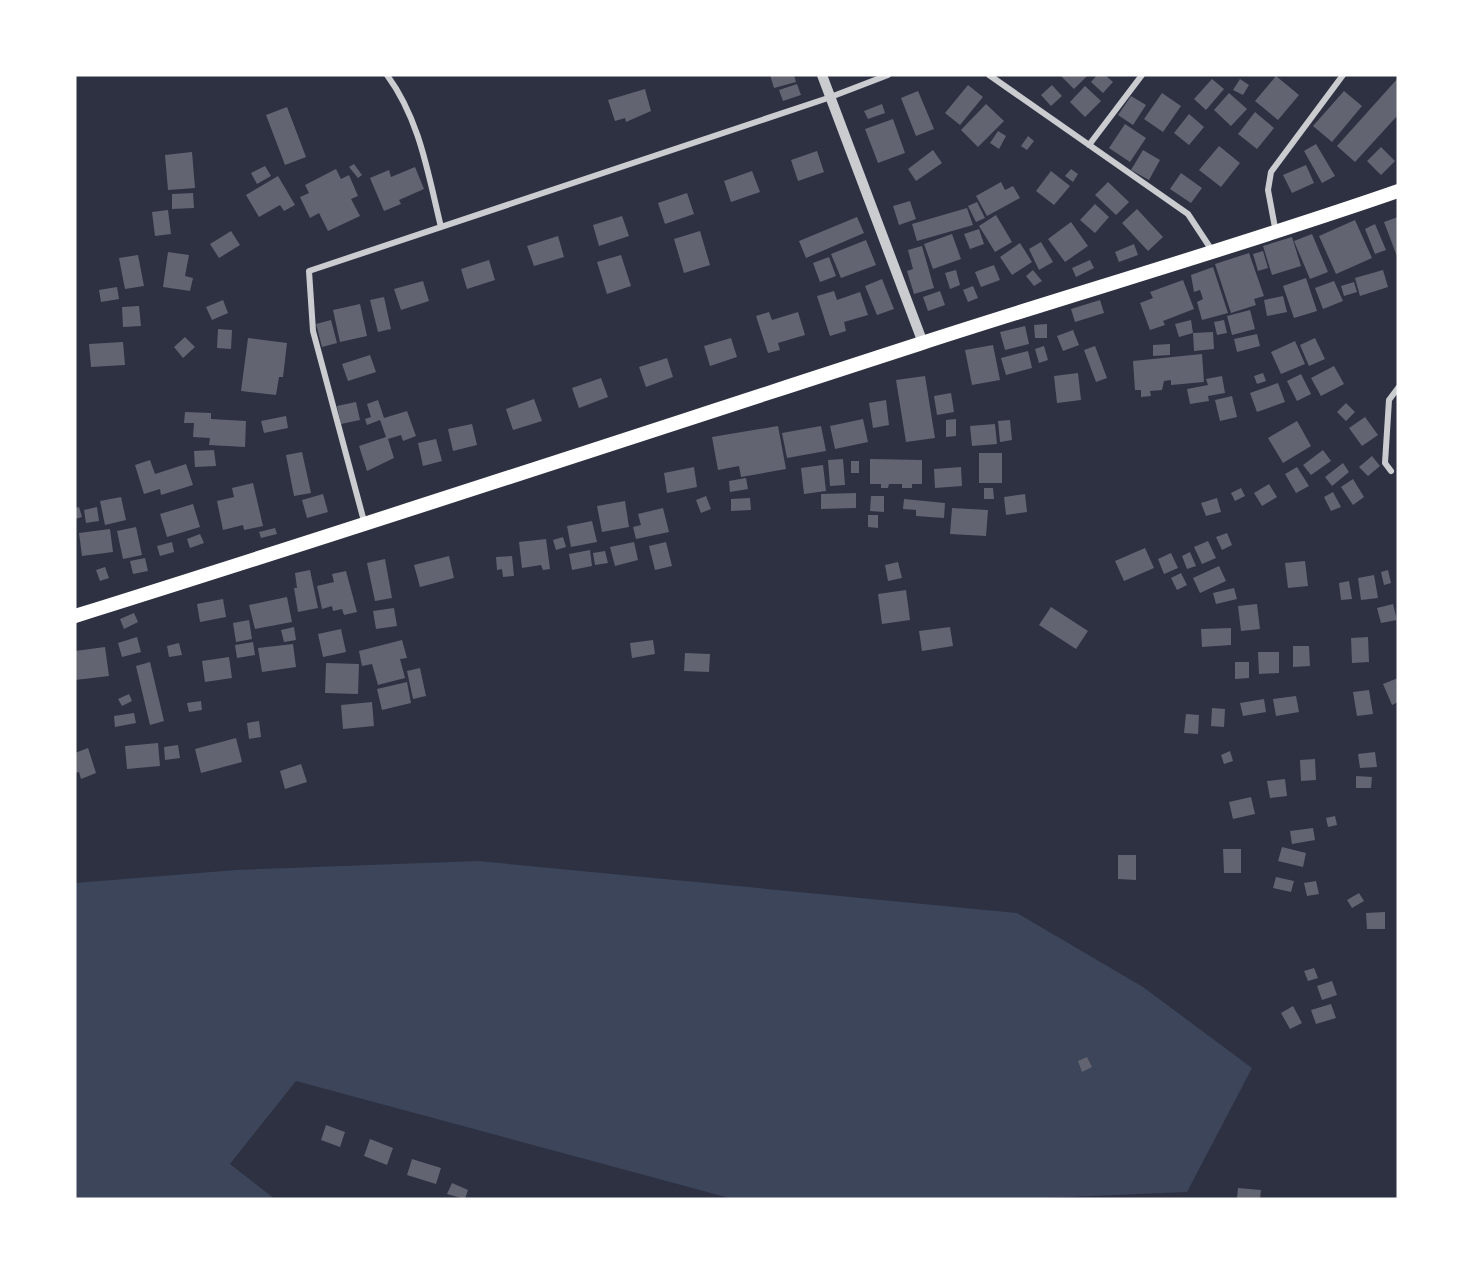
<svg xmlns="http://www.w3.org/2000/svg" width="1473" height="1274" font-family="Rubik,sans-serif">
<rect width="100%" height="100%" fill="#2d3142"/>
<path fill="#3c4559" d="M478,861l539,52 126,74 109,81 -65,124 -165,7h-289l-437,-118 -66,83 45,35h-200v-316l161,-13z"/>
<path fill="#626471" d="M770,75h24l2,7 -22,6z
M1060,75h28l-14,14z
M1097,75h8l8,7 -10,11 -12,-11z
M1276,76l23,19 -21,25 -23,-19z
M1398,78v37l-43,47 -18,-16z
M1212,79l12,10 -18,21 -12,-11z
M1240,79l9,6 -6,10 -10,-5z
M797,84l4,11 -18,6 -4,-11z
M968,85l15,12 -23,28 -15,-12z
M1052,85l10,11 -11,10 -10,-11z
M1085,86l16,15 -16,16 -15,-15z
M645,89l6,22 -25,11 -1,-4 -10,3 -7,-21z
M918,91l16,38 -18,7 -15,-38z
M1344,91l18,15 -30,36 -19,-16z
M1162,93l19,13 -18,26 -19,-13z
M1229,93l18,16 -16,17 -17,-16z
M1131,96l15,9 -13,20 -15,-10z
M882,104l3,9 -17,6 -4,-8z
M986,104l18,17 -26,26 -17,-17z
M287,107l19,50 -21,8 -19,-50z
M1255,112l19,16 -17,21 -19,-15z
M1189,114l15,13 -15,18 -15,-12z
M893,119l12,34 -27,10 -13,-34z
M1125,124l21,14 -16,24 -21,-14z
M998,131l8,5 -7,13 -9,-6z
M1028,136l6,5 -7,9 -6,-4z
M1316,144l19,32 -13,7 -18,-32z
M1219,146l21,17 -19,24 -22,-17z
M1381,147l14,14 -14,14 -14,-14z
M933,150l9,13 -26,18 -8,-12z
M1143,150l17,10 -11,20 -18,-10z
M817,151l7,21 -26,9 -7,-21z
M192,152l3,36 -27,2 -3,-35z
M354,164l8,11 -4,3 -9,-11z
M1306,165l8,18 -22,10 -9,-18z
M265,166l6,10 -14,8 -6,-11z
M415,167l9,22 -25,11 2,4 -17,7 -14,-33 19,-8 2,7z
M336,169l5,10 8,-4 9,21 -7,3 9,17 -32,15 -9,-18 -9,5 -10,-21 9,-4 -4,-8z
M1071,169l7,5 -5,8 -8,-6z
M752,171l8,21 -29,10 -7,-21z
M1051,171l19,15 -16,19 -18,-14z
M1181,173l21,15 -11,15 -21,-14z
M278,176l17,29 -11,6 -4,-6 -21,12 -13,-22z
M1001,182l4,8 8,-4 7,12 -33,18 -11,-20z
M1108,182l21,20 -13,13 -21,-20z
M193,193l1,15 -22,1v-15z
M687,193l7,21 -29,10 -7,-21z
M910,201l6,18 -17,6 -6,-19z
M977,202l8,16 -9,4 -8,-16z
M1095,204l14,13 -14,16 -15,-13z
M967,208l6,17 -56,16 -5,-17z
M1137,209l26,28 -15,14 -26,-28z
M168,210l3,24 -16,2 -3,-24z
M996,215l16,27 -17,10 -16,-26z
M622,216l7,20 -30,10 -6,-21z
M857,217l7,16 -58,25 -7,-17z
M1398,217v42l-14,-37z
M1355,220l17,38 -36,16 -17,-38z
M1071,222l17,24 -23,16 -17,-23z
M1375,224l11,26 -11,4 -10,-25z
M979,229l5,15 -14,5 -6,-15z
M231,231l9,14 -21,13 -9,-14z
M700,231l10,34 -26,8 -10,-34z
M952,234l9,25 -28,10 -9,-25z
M1312,234l16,38 -18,7 -16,-38z
M558,236l6,21 -30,9 -7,-20z
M1292,237l9,29 -29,9 -9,-29z
M866,240l10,25 -35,13 -10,-24z
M1041,242l12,20 -14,8 -10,-21z
M1020,243l12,19 -20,13 -12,-18z
M1134,244l4,11 -19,7 -4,-10z
M922,246l12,42 -20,6 -7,-23 6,-2 -5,-19z
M1263,251l5,17 -10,3 -5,-17z
M168,252l21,3 -4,21 8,2 -3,13 -27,-4z
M1249,253l15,43 -10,3 2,6 -25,8 -16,-49z
M138,255l6,31 -19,3 -6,-31z
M621,255l10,31 -24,8 -10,-32z
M829,257l7,19 -16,6 -7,-19z
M489,260l6,20 -28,9 -6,-20z
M1090,260l4,8 -18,9 -4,-9z
M994,265l6,15 -19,7 -6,-15z
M1213,267l15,46 -26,7 -5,-18 6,-3 -3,-9 -6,2 -3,-17z
M956,270l4,15 -10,4 -5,-16z
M1033,270l9,11 -8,5 -8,-10z
M1383,270l5,17 -28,9 -5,-18z
M1306,278l11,33 -23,7 -11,-32z
M882,279l12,30 -17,6 -12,-29z
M1183,280l11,29 -31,12 2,4 -15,5 -10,-27 13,-5 -3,-6z
M423,281l6,20 -28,9 -7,-21z
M1334,281l9,20 -20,8 -8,-21z
M1354,282l3,10 -13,4 -3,-10z
M973,286l5,12 -10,4 -5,-12z
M117,287l2,12 -18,3 -2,-12z
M834,291l3,9 23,-8 8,23 -24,7 2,9 -16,5 -13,-40z
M940,291l5,14 -17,6 -5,-14z
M1283,296l4,16 -20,4 -3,-16z
M384,297l7,32 -13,3 -8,-32z
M223,300l5,13 -16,7 -6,-13z
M1100,300l4,13 -29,9 -4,-13z
M360,304l7,32 -27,6 -7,-32z
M139,306l2,20 -18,1 -1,-20z
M1250,310l5,19 -23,6 -5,-19z
M769,312l3,8 26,-8 7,23 -27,8 2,7 -12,3 -12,-37z
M331,320l6,23 -15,4 -6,-23z
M1191,320l2,13 20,-1 1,17 -20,2 -1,-18 -14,4 -4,-13z
M1224,320l3,13 -10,2 -3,-13z
M1047,324v14h-12l-1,-13z
M1025,326l4,18 -24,6 -5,-18z
M218,329l14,1 -1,19 -14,-1z
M1073,330l6,15 -16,6 -6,-15z
M1257,334l3,12 -23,6 -3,-13z
M185,337l10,10 -12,11 -9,-11z
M248,338l39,5 -4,34h-4l-3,18 -35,-4z
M731,338l6,19 -27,9 -6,-20z
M1315,338l10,21 -16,7 -9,-21z
M1295,341l10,23 -24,10 -10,-22z
M123,342l2,23 -34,2 -2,-23z
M1170,344v11l-17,1v-11z
M993,345l7,35 -28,5 -7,-35z
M1044,346l4,14 -9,3 -4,-14z
M1095,346l12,32 -11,4 -12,-32z
M1028,351l4,17 -26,7 -5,-17z
M1202,354l2,28 -33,3v-5l-7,1 -2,9 -12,1 1,5 -10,1v-7h-6l-2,-29z
M370,355l6,17 -28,9 -6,-17z
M667,358l6,19 -27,10 -7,-20z
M1334,366l10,18 -23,12 -10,-18z
M1078,373l3,27 -24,3 -3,-27z
M1263,373l3,8 -9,3 -3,-8z
M1301,374l10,20 -14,7 -10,-20z
M925,376l10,62 -29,4 -10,-62z
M1222,376l3,17 -17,3 1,5 -19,3 -3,-15 21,-4 -2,-6z
M601,378l7,19 -29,11 -7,-20z
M1278,383l7,19 -28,10 -7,-19z
M951,393l3,19 -17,3 -3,-19z
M1232,396l5,21 -17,4 -5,-21z
M534,399l8,22 -29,9 -7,-21z
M378,400l6,18 23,-7 9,25 -13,5 -2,-6 -13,4 6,19 -27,13 -8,-25 27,-9 -6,-17 -13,5 -2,-6 6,-2 -4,-13z
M886,400l3,25 -16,3 -4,-25z
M356,402l4,18 -19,4 -4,-18z
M1346,403l9,9 -9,9 -9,-9z
M185,412l26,1v6l35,2 -1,26 -36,-2 1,-7 -17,-1 1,-14h-10z
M286,416l2,12 -24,5 -3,-12z
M1365,417l13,18 -16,11 -13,-18z
M863,419l5,23 -33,7 -5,-23z
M956,419v17l-10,1v-17z
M1010,420l2,20 -12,2 -2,-21z
M1297,421l14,25 -28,17 -15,-25z
M472,424l5,21 -24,6 -5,-22z
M995,424l2,20 -25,2 -2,-20z
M778,426l8,43 -45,8 -2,-11 -21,4 -6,-33z
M821,426l5,25 -39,7 -5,-25z
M436,439l6,22 -19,5 -5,-23z
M214,450l2,16 -21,1 -1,-16z
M1323,450l8,11 -20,14 -8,-10z
M302,452l9,41 -17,3 -8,-41z
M979,453h23v30h-23z
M1372,456l8,10 -12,10 -9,-9z
M843,459l2,26 -15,1 -2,-26z
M870,459l52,1v24h-10v4h-10v-4h-13l-1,4h-7v-4h-11z
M150,460l5,14 31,-10 7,21 -32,10 -1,-6 -16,5 -9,-29z
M851,461h8v12h-8z
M1343,463l6,9 -17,14 -7,-9z
M823,465l3,26 -22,3 -3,-26z
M694,467l3,20 -30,6 -3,-20z
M961,467l1,19 -27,2 -1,-19z
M1297,467l12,19 -13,7 -11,-19z
M746,478l2,11 -18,3 -1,-11z
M1353,479l11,18 -11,8 -12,-18z
M253,483l10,43 -19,4 -1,-5 -20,5 -6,-29 17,-4 -2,-9z
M1269,484l8,13 -15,9 -8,-13z
M984,488h9l1,11h-10z
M1241,488l4,8 -10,5 -4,-8z
M1333,492l8,15 -10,4 -7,-14z
M856,493v15l-35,1v-15z
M323,494l5,18 -21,6 -5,-18z
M1025,494l2,18 -21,3 -2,-18z
M706,496l5,13 -10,4 -5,-13z
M871,496h13v16l-14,-1z
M121,497l5,23 -21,5 -5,-24z
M750,498l1,12 -20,1v-12z
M1217,498l4,14 -15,4 -5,-13z
M904,499l41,4 -1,15 -28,-2v-6l-13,-1z
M625,501l4,26 -27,5 -5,-26z
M193,504l7,23 -33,10 -7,-23z
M79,507l3,10 -7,2v-11z
M97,507l2,14 -13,2 -2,-13z
M663,508l6,24 -33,7 -3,-12 8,-2 -3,-11z
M952,508l36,2 -2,26 -36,-2z
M868,515h10v13l-10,-1z
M592,521l5,21 -26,5 -4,-21z
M136,527l6,28 -19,4 -6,-28z
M275,528l2,6 -16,4 -2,-6z
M110,529l3,23 -31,4 -3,-23z
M1227,533l5,12 -10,5 -6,-13z
M200,534l4,9 -14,5 -3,-9z
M563,537l3,10 -10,3 -3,-10z
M546,539l4,30 -7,1 -2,-5 -19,3 -3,-26z
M1208,541l8,17 -14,6 -8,-17z
M172,542l2,10 -14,4 -3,-10z
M634,542l4,18 -23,6 -5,-19z
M666,542l6,24 -17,4 -6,-24z
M1145,548l9,20 -30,13 -9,-20z
M590,550l2,16 -20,4 -3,-16z
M605,551l3,12 -13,2 -2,-12z
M1190,552l6,14 -9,3 -5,-13z
M1171,553l7,15 -14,6 -6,-15z
M449,556l5,22 -34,9 -6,-22z
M512,556l2,20 -11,1 -1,-8 -5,1 -1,-13z
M145,558l3,13 -15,3 -3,-13z
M385,559l7,39 -17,3 -8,-38z
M1305,561l3,25 -20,2 -3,-25z
M898,562l4,16 -14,3 -3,-16z
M1219,566l7,15 -26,12 -7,-15z
M105,567l4,11 -9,3 -4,-11z
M310,570l8,38 -20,4 -4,-24h3l-2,-15z
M1388,570l3,13 -7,2 -3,-13z
M346,571l11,41 -13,3 -2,-6 -9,2 -1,-5 -10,3 -5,-23 17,-4 -2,-8z
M1181,573l6,12 -10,5 -6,-12z
M1374,575l4,23 -17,2 -3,-22z
M1349,581l3,18 -11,1 -2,-17z
M1234,588l3,11 -21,5 -3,-11z
M906,590l4,30 -28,4 -4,-30z
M287,597l5,25 -37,7 -6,-24z
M223,599l3,18 -26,5 -3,-18z
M1257,604l3,25 -19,2 -3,-25z
M1393,604l4,16 -16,3 -4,-15z
M1051,607l37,24 -12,18 -37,-24z
M394,608l3,18 -21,3 -3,-18z
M134,613l4,9 -14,7 -4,-10z
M249,620l3,19 -16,3 -3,-19z
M294,627l2,13 -12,2 -3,-12z
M950,627l3,19 -31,5 -3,-20z
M1231,628v17l-29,2 -1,-18z
M341,629l5,23 -23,5 -5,-23z
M137,637l4,15 -19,5 -4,-14z
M1368,637l1,25 -17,1 -1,-25z
M402,640l5,18 -7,1 5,19 -27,7 -6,-21 -10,2 -3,-15z
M653,640l2,14 -23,4 -2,-15z
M253,642l2,13 -18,3 -2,-13z
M179,643l3,12 -13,2 -2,-11z
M293,644l3,23 -34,5 -4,-24z
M1293,646h16l1,20 -17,1z
M105,647l4,29 -34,4v-29z
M1258,652h21v21l-20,1z
M685,653l25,1 -1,18 -25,-1z
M229,657l3,21 -27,4 -3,-21z
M150,662l14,59 -14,4 -14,-59z
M1235,662h14v16l-14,1z
M326,663l33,1 -1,30 -33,-1z
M420,668l6,28 -13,3 -6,-28z
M1398,678v24l-6,3 -9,-21z
M407,682l4,21 -29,7 -5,-21z
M1369,690l4,24 -16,2 -4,-24z
M129,694l3,7 -10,5 -4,-7z
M1296,696l3,16 -23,4 -3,-17z
M1264,699l2,13 -23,4 -3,-13z
M201,701l1,9 -13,2 -2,-9z
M372,702l2,24 -31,3 -2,-24z
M1212,708l13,1 -1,18 -13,-1z
M134,713l2,10 -21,4 -1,-11z
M1186,714l13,1 -1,19 -14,-1z
M259,721l2,16 -12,2 -2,-16z
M236,738l6,24 -41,11 -6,-24z
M158,743l2,23 -33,3 -2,-23z
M178,745l2,13 -15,2 -1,-13z
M88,748l8,25 -15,6 -2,-7 -4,1v-20z
M1230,751l3,10 -9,3 -3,-9z
M1375,752l2,15 -17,1 -2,-14z
M1315,759l1,21 -15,1 -1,-21z
M301,764l6,18 -22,7 -5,-18z
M1356,776l16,1 -1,11h-15z
M1285,779l2,17 -17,2 -3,-17z
M1251,797l4,17 -22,5 -4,-17z
M1335,816l2,9 -9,2 -2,-9z
M1313,828l2,12 -23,4 -2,-13z
M1282,847l24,6 -3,14 -25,-6z
M1223,849h18v24h-17z
M1118,855h18v25l-18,-1z
M1276,877l18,4 -3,11 -18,-4z
M1316,881l3,13 -12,2 -3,-13z
M1359,893l5,8 -12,7 -5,-8z
M1385,912v17h-18l-1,-16z
M1314,968l4,10 -10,3 -4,-10z
M1332,981l5,14 -15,5 -5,-14z
M1331,1004l5,14 -20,6 -5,-14z
M1293,1006l9,17 -12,6 -9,-16z
M1087,1057l5,10 -10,5 -4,-11z
M326,1125l19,7 -5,15 -19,-7z
M370,1139l23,9 -6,17 -23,-9z
M412,1159l29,9 -5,16 -29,-9z
M452,1183l16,7 -3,9 -18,-5z
M1238,1188l23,2 -1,9h-23z"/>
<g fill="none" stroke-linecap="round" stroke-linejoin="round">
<path stroke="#caccd0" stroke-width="6" d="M387,75c33,45 41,99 54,152
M989,75l199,139 25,38
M1089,145l53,-70
M1276,233l-8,-43 3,-18 72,-97
M1391,471l-6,-8 4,-63 9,-12
M365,525l-52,-194 -4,-60 519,-173 60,-23"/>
<path stroke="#caccd0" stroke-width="10" d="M822,75l101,268"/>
<path stroke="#fff" stroke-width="14" d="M75,616c282,-88 563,-181 844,-272 160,-52 321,-98 479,-153"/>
</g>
<rect width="1473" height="1274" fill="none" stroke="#ffffff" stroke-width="153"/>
</svg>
